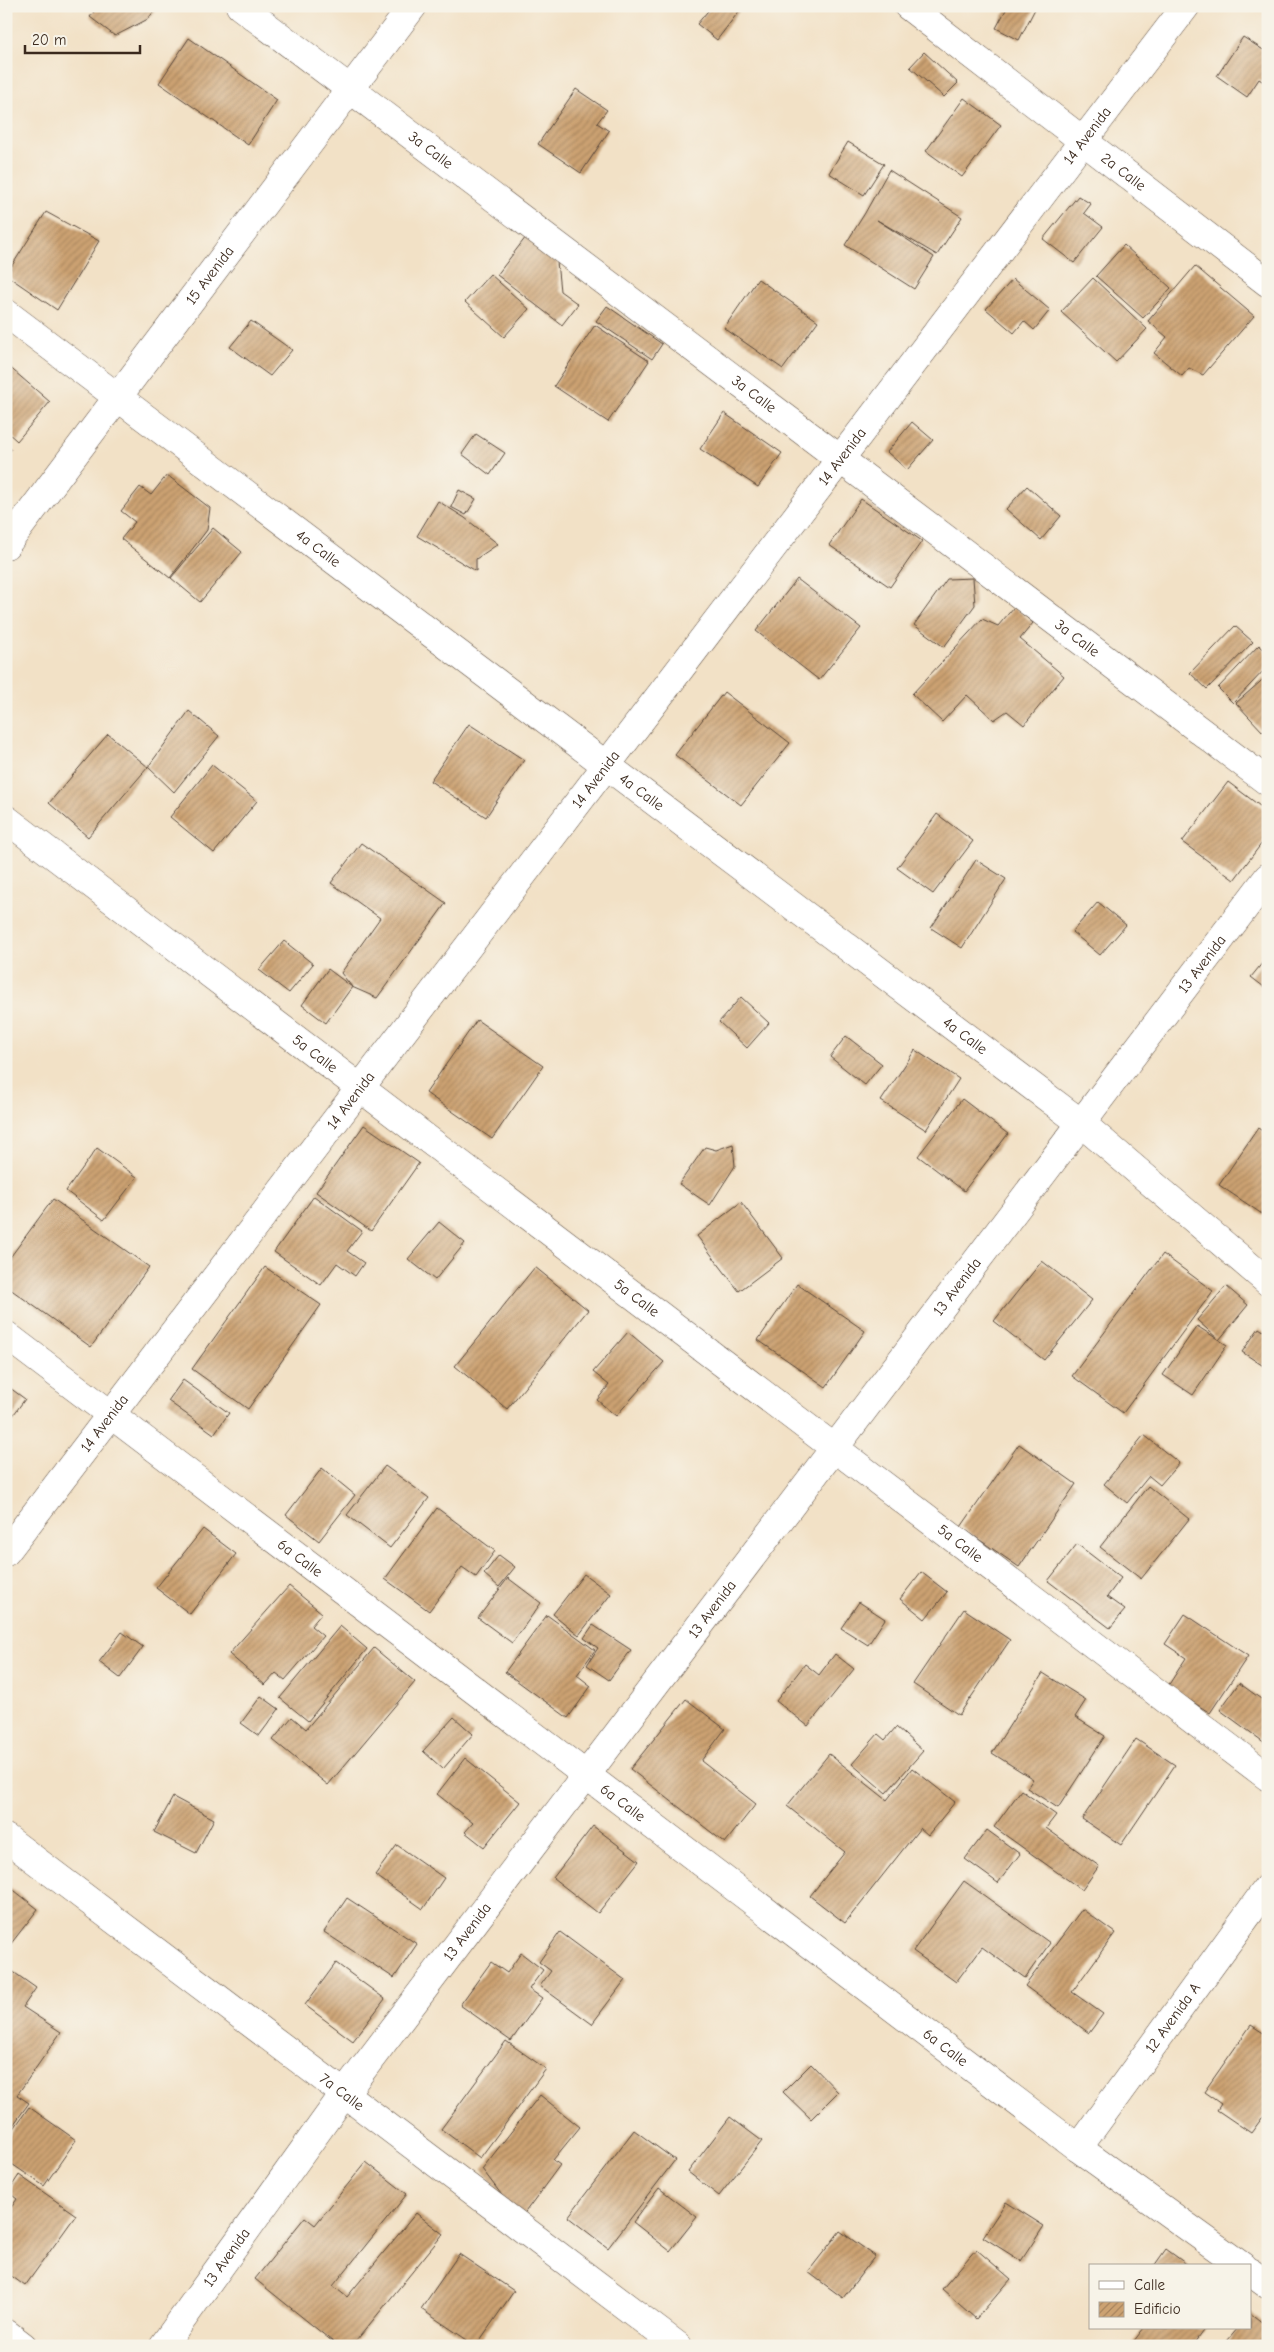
<svg xmlns="http://www.w3.org/2000/svg" width="1274" height="2352" font-family="'Comic Neue',sans-serif">
<defs>
<pattern id="building-hatch" width="6" height="6" patternUnits="userSpaceOnUse" patternTransform="scale(1.25)"><rect width="6" height="6" fill="#cca272"/><path d="M-1 1l2-2M0 6l6-6M5 7l2-2" fill="none" stroke="#a7845d"/></pattern>
</defs>
<rect width="100%" height="100%" fill="#f7f3e8"/>
<filter id="ink" filterUnits="userSpaceOnUse"><feTurbulence type="fractalNoise" baseFrequency=".02" numOctaves="2"/><feDisplacementMap in="SourceGraphic" scale="10" xChannelSelector="R" yChannelSelector="G"/><feConvolveMatrix kernelMatrix="1 2 1 2 8 2 1 2 1" color-interpolation-filters="sRGB"/></filter>
<filter id="wash" filterUnits="userSpaceOnUse"><feTurbulence type="fractalNoise" baseFrequency=".0096" numOctaves="4" result="noise"/><feDisplacementMap in="SourceGraphic" scale="20" xChannelSelector="R" yChannelSelector="G"/><feGaussianBlur stdDeviation="1.12" result="paint"/><feColorMatrix in="noise" values="0 0 0 0 0 0 0 0 0 0 0 0 0 0 0 0 0 1.4 0 .05"/><feComposite in="paint" operator="in"/></filter>
<g filter="url(#wash)">
<rect width="100%" height="100%" fill="#f2e1c6"/>
<g id="blocks">
<path fill="url(#building-hatch)" d="M98,6h60l-10,13 -33,17 -25,-19z
M712,6h31l-26,34 -20,-16z
M764,6h12l-5,6z
M1008,6l28,1 -17,33 -23,-12z
M1243,37l25,16v32l-9,-6 -12,18 -30,-21z
M189,38l88,62 -29,45 -89,-62z
M924,52l34,31 -14,14 -34,-30z
M576,89l31,21 -10,13 12,8 -28,42 -43,-29z
M964,98l37,27 -39,52 -36,-26z
M848,142l36,22 -20,31 -35,-22z
M889,170l73,47 -25,38 -60,-35 57,37 -20,32 -69,-44 20,-32z
M1078,196l13,8 -7,9 19,14 -29,36 -31,-24z
M46,212l53,29 -42,69 -51,-35z
M526,237l31,25 3,29 18,13 -16,21 -65,-50z
M1124,245l47,43 -28,30 -47,-42z
M1195,266l59,50 -51,59 -14,-7 -7,8 -28,-23 13,-16 -19,-16z
M490,274l39,35 -25,28 -39,-35z
M1093,278l54,51 -31,33 -55,-50z
M758,279l60,42 -35,48 -59,-41z
M1013,279l37,31 -16,20 -10,-9 -10,12 -28,-24z
M607,306l55,38 -10,15 -56,-38z
M251,321l41,29 -22,26 -40,-29z
M595,325l54,36 -41,61 -54,-36z
M7,365l43,37 -33,39 -11,-10z
M724,413l58,40 -24,34 -58,-38z
M912,422l21,18 -26,30 -20,-18z
M476,434l29,19 -15,22 -28,-21z
M6,446l5,3 -5,8z
M167,475l43,33 -3,22 -37,48 -49,-39 14,-17 -14,-11 19,-24 11,8z
M1027,486l34,30 -20,24 -35,-31z
M459,490l17,9 -10,16 -15,-8z
M861,499l61,42 -32,46 -61,-42z
M438,501l27,17 33,26 -22,15v12l-59,-35z
M213,528l29,24 -42,50 -29,-24z
M973,578l2,27 -31,42 -30,-22 33,-46z
M797,579l64,49 -42,52 -63,-49z
M1014,607l19,16 -13,16 44,37 -40,49 -17,-14 -13,9 -27,-25 -25,27 -30,-28 70,-75 16,7z
M1235,626l18,16 -46,47 -17,-16z
M1259,645l9,8v13l-35,37 -15,-15z
M1268,675v53l-5,4 -27,-29z
M724,692l66,51 -49,62 -66,-50z
M189,711l30,25 -45,56 -26,-25z
M469,724l55,36 -38,57 -56,-36z
M108,734l40,33 -60,70 -39,-34z
M212,765l45,36 -43,52 -44,-36z
M1228,782l40,30v23l-34,45 -52,-38z
M937,814l36,27 -40,53 -36,-26z
M361,843l85,60 -69,95 -25,-11 -11,-14 39,-55 -49,-35z
M976,860l30,19 -44,69 -31,-20z
M1098,902l28,23 -26,30 -28,-23z
M284,941l29,23 -24,29 -30,-23z
M1268,956v34l-17,-13z
M328,969l24,18 -26,36 -24,-18z
M741,997l28,26 -22,25 -28,-26z
M477,1020l66,46 -51,73 -66,-46z
M846,1036l36,28 -17,21 -35,-28z
M915,1050l44,29 -33,51 -45,-29z
M962,1099l46,35 -44,57 -46,-35z
M364,1125l55,38 -48,68 -55,-39z
M1258,1128l10,7v83l-49,-33z
M733,1144l2,22 -25,39 -31,-21 26,-37 11,3z
M97,1148l40,29 -33,43 -38,-29z
M314,1196l48,35 -15,20 17,12 -9,13 -18,-13 -16,22 -47,-33z
M53,1199l96,68 -58,80 -85,-61v-23z
M741,1202l42,56 -44,33 -42,-55z
M439,1222l26,21 -30,37 -27,-21z
M1163,1254l50,37 -90,122 -51,-37z
M1042,1261l50,39 -48,60 -50,-39z
M265,1267l56,38 -73,104 -56,-40z
M535,1267l53,43 -81,99 -52,-43z
M797,1284l68,47 -39,56 -68,-47z
M1226,1286l22,19 -29,35 -22,-20z
M1197,1326l30,19 -34,50 -30,-20z
M1259,1328l9,6v35l-26,-17z
M628,1332l36,30 -48,54 -19,-16 12,-15 -16,-13z
M183,1380l46,33 -15,21 -46,-33z
M6,1385l19,14 -19,26z
M1144,1435l35,28 -19,22 -11,-9 -22,27 -23,-19z
M1019,1444l57,40 -57,83 -58,-40z
M385,1466l44,32 -39,50 -43,-33z
M322,1468l33,27 -36,46 -33,-26z
M1148,1486l41,33 -48,60 -41,-32z
M437,1508l58,43 -19,26 -14,-10 -33,44 -44,-32z
M203,1529l33,25 -46,60 -34,-26z
M1077,1544l44,34 -14,19 18,13 -15,18 -62,-47z
M499,1555l16,12 -16,20 -15,-13z
M921,1572l26,20 -22,27 -25,-20z
M584,1574l27,20 -32,41 -26,-21z
M508,1578l33,25 -29,40 -34,-25z
M289,1586l33,27 -11,13 12,10 -38,44 -9,-7 -11,12 -36,-31z
M859,1602l26,17 -17,26 -27,-17z
M964,1609l46,31 -51,75 -46,-31z
M1185,1614l63,42 -38,57 -42,-27 18,-28 -21,-14z
M547,1615l48,35 -18,25 14,11 -23,32 -63,-46z
M593,1625l38,25 -22,30 -22,-15 11,-17 -14,-10z
M340,1626l27,23 -59,72 -28,-23z
M122,1632l21,15 -23,31 -21,-16z
M374,1648l41,34 -87,103 -55,-45 19,-23 14,12z
M835,1654l19,15 -46,57 -32,-25 29,-37 14,11z
M1043,1673l43,27 -11,17 30,19 -47,72 -31,-20 6,-9 -41,-26z
M1239,1683l29,21v36l-3,3 -45,-33z
M261,1696l18,13 -20,27 -18,-13z
M686,1699l39,30 -24,32 55,43 -31,39 -95,-74z
M454,1717l19,17 -30,35 -20,-18z
M896,1727l27,24 -37,42 -34,-29 26,-30 7,6z
M1136,1739l39,26 -54,80 -39,-26z
M829,1754l58,46 25,-32 43,34 -27,33 -8,-7 -75,95 -35,-27 35,-44 -58,-46z
M465,1758l55,44 -36,45 -19,-15 8,-9 -36,-29z
M1021,1790l35,25 -10,13 53,38 -17,24 -88,-63z
M173,1797l41,22 -18,34 -42,-21z
M593,1826l46,35 -41,52 -45,-35z
M987,1830l33,24 -22,29 -33,-24z
M397,1845l47,33 -21,31 -48,-34z
M964,1881l86,62 -25,35 -43,-31 -26,35 -43,-31z
M6,1884l32,25 -32,41z
M347,1898l70,46 -23,34 -70,-46z
M1082,1909l33,24 -43,59 31,22 -14,19 -64,-47z
M560,1932l65,48 -33,44 -52,-38 11,-15 -12,-9z
M521,1953l22,17 -14,19 13,9 -31,43 -51,-36 31,-43 16,11z
M336,1963l49,36 -32,42 -48,-36z
M12,1971l24,17 -13,19 38,25 -44,63 12,8 -23,32v-156z
M1251,2025l17,11v74l-17,23 -34,-23 4,-6 -17,-12z
M506,2041l40,28 -66,89 -39,-29z
M811,2064l27,28 -27,27 -28,-27z
M540,2095l40,32 -27,33 7,5 -40,54 -38,-50z
M29,2107l47,33 -32,46 -38,-26v-20z
M730,2117l32,24 -43,55 -31,-24z
M634,2130l41,30 -67,88 -40,-31z
M366,2162l41,32 -74,92 14,11 69,-84 27,21 -91,112h-14l-83,-67 50,-62 10,8z
M19,2175l57,40 -51,71 -19,-14v-57l11,-16 -9,-7z
M659,2188l38,29 -27,34 -37,-29z
M1006,2202l38,24 -23,35 -38,-24z
M840,2231l35,25 -32,42 -35,-26z
M976,2249l35,30 -35,40 -34,-30z
M1166,2249l23,17h-35z
M459,2254l55,37 -38,55 -55,-37z
M1250,2313l18,14v19h-45l15,-18h12z
M1144,2328h61l-13,18h-62z"/>
</g>
</g>
<g filter="url(#ink)">
<use href="#blocks" fill-opacity="0" stroke="#564537" stroke-width="1"/>
<g fill="none" stroke-linecap="round" stroke-linejoin="round">
<g stroke="#564537" stroke-width="29">
<g id="minor">
<path id="s1" d="M240,6l1028,776"/>
<path id="s2" d="M908,6l360,277"/>
<path id="s3" d="M6,313l1075,810 187,159"/>
<path id="s4" d="M6,545l407,-539"/>
<path id="s5" d="M6,819l1262,958"/>
<path id="s6" d="M6,1335l1072,813 164,118"/>
<path id="s7" d="M6,1552l1180,-1546"/>
<path id="s8" d="M6,1838l672,508"/>
<path id="s9" d="M1078,2148l190,-261"/>
<path d="M1250,2272l18,13"/>
<path d="M6,2333l17,13"/>
<path id="s10" d="M163,2346l181,-252 924,-1217"/>
</g>
</g>
<use href="#minor" stroke="#fff" stroke-width="28"/>
</g>
</g>
<g text-anchor="middle" dominant-baseline="central" stroke-width="4" stroke-linejoin="round" paint-order="stroke">
<g font-size="15" fill="#3b2a1e" stroke="#f7f3e8">
<text stroke="none"><textPath href="#s7" startOffset="1782">14 Avenida</textPath></text>
<text stroke="none"><textPath href="#s1" startOffset="239">3a Calle</textPath></text>
<text stroke="none"><textPath href="#s2" startOffset="272">2a Calle</textPath></text>
<text stroke="none"><textPath href="#s4" startOffset="338">15 Avenida</textPath></text>
<text stroke="none"><textPath href="#s1" startOffset="644">3a Calle</textPath></text>
<text stroke="none"><textPath href="#s7" startOffset="1378">14 Avenida</textPath></text>
<text stroke="none"><textPath href="#s3" startOffset="391">4a Calle</textPath></text>
<text stroke="none"><textPath href="#s1" startOffset="1049">3a Calle</textPath></text>
<text stroke="none"><textPath href="#s7" startOffset="972">14 Avenida</textPath></text>
<text stroke="none"><textPath href="#s3" startOffset="796">4a Calle</textPath></text>
<text stroke="none"><textPath href="#s10" startOffset="1729">13 Avenida</textPath></text>
<text stroke="none"><textPath href="#s3" startOffset="1201">4a Calle</textPath></text>
<text stroke="none"><textPath href="#s5" startOffset="388">5a Calle</textPath></text>
<text stroke="none"><textPath href="#s7" startOffset="568">14 Avenida</textPath></text>
<text stroke="none"><textPath href="#s10" startOffset="1324">13 Avenida</textPath></text>
<text stroke="none"><textPath href="#s5" startOffset="792">5a Calle</textPath></text>
<text stroke="none"><textPath href="#s7" startOffset="162">14 Avenida</textPath></text>
<text stroke="none"><textPath href="#s5" startOffset="1198">5a Calle</textPath></text>
<text stroke="none"><textPath href="#s6" startOffset="369">6a Calle</textPath></text>
<text stroke="none"><textPath href="#s10" startOffset="919">13 Avenida</textPath></text>
<text stroke="none"><textPath href="#s6" startOffset="774">6a Calle</textPath></text>
<text stroke="none"><textPath href="#s10" startOffset="514">13 Avenida</textPath></text>
<text stroke="none"><textPath href="#s9" startOffset="161">12 Avenida A</textPath></text>
<text stroke="none"><textPath href="#s6" startOffset="1179">6a Calle</textPath></text>
<text stroke="none"><textPath href="#s8" startOffset="421">7a Calle</textPath></text>
<text stroke="none"><textPath href="#s10" startOffset="109">13 Avenida</textPath></text>
</g>
</g>
<rect width="1274" height="2352" fill="none" stroke="#f7f3e8" stroke-width="25"/>
<rect x="1089" y="2264" width="162" height="65" fill="#f7f3e8" stroke="#aca397"/>
<rect x="1099" y="2281" width="25" height="8" fill="#ffffff" stroke="#aca397"/>
<text x="1134" y="2290" font-size="15" fill="#3b2a1e">Calle</text>
<rect x="1099" y="2302" width="25" height="15" fill="url(#building-hatch)" stroke="#aca397"/>
<text x="1134" y="2314" font-size="15" fill="#3b2a1e">Edificio</text>
<path d="M25 45v8h115v-8" fill="none" stroke="#3b2a1e" stroke-width="2.5"/>
<text x="32" y="45" font-size="15" fill="#3b2a1e" stroke="#f7f3e8" stroke-width="4" paint-order="stroke">20 m</text>
</svg>
